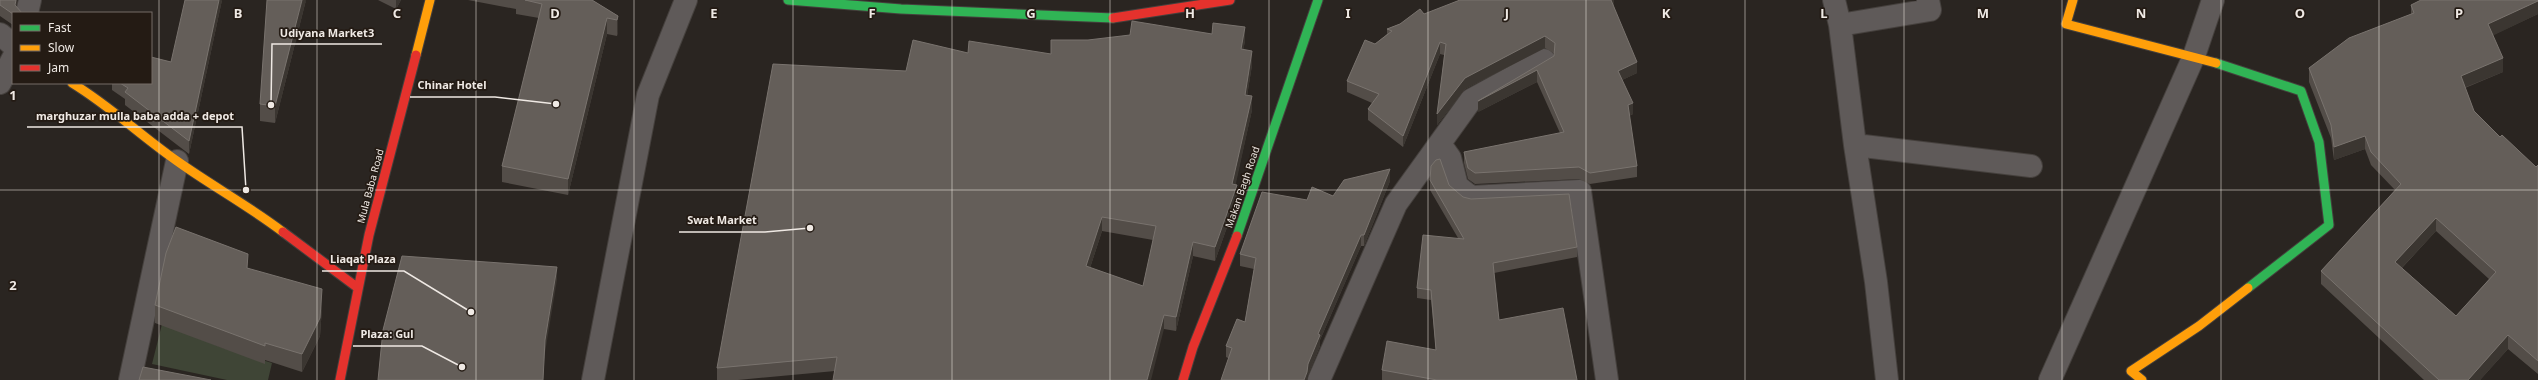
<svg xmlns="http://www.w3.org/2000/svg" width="2538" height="380" font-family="'Noto Sans',sans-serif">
<rect width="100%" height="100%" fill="#2a2521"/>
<path fill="#3f4536" d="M162,324l61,24 49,15 -4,17h-41l-75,-16z"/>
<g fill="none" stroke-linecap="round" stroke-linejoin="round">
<g stroke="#45403d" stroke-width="24">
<path id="street" d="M1834,0l6,25 15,120 21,137 11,98
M27,13l3,-13
M1840,25l90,-15 -2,-10
M0,34l13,11
M0,83l13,-25
M1440,144l10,14 7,28 14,11 109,-6 27,189
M1855,145l176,21
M130,380l47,-219
M593,380l55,-285 38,-95
M1319,380l77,-176 75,-104 73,-40
M2050,380l144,-324 19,-56"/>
</g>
<g stroke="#45403d" stroke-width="11">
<path id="fast" d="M788,0l113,9 212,9
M2216,63l85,28 18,51 10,83 -81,63
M1237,236l81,-236"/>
</g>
<g stroke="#45403d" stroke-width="11">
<path id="slow" d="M2073,0l-7,24 150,39
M416,55l14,-55
M72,83c38,23 69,53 105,78 35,25 72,45 106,71
M2142,380l-11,-9 68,-45 49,-38"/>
</g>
<g stroke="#45403d" stroke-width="11">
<path id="jam" d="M1113,18l117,-18
M283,232l75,56
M340,380l29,-145 47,-180
M1183,380l10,-33 44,-111"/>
</g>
<use href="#street" stroke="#5f5a59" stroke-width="22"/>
<use href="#fast" stroke="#30b455" stroke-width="9"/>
<use href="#slow" stroke="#ff9f0a" stroke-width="9"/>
<use href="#jam" stroke="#e5322d" stroke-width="9"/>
</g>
<path fill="#534d48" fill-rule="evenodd" d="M0,0h17l-1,7 -3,6v12l-13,-9z
M222,0l-33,154 -64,-49v-6l-13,-9v-7h39l20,-21z
M306,0l-31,123 -15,-2v-17z
M378,0h23l-5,9z
M468,0h124l26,16v16l-1,4 -10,-2 -39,161 -66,-13v-16l37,-148 -23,-4v-5z
M1614,0v7l23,66 -15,7 11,34 -4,2 8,50v11l-47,7 -11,-5 -104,5 -7,-5 -4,-16v-11l96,-19 -23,-51 -59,30 76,-56 1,-2 -10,-6 -80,41 -28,36 7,-70 -4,-1 -37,93 -35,-27v-11l4,-6 -25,-11v-11l28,-37 12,-10v-5l37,-15z
M2538,0v14l-45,21 10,37 -38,16 9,23 26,26 36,30 2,-2v209l-30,-25 -28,31h-56l-103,-96v-13l74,-81 -24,-25 -6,-16 -31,11 -3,-22 -22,-56v-14l102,-54v-9zM2436,231l53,48 -33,37 -54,-48z
M1051,40l194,1 -2,9 9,15 -5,31 5,14 -17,75 2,14 -22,62 -22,-5 -17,75 -12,-2 -329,42 -97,9h-21v-12l189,-297 62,-18 83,1zM1102,231l51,9 -10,46 -53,-18z
M1430,180l19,5 14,12 114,50v10l-83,16 5,47 78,60h-195v-10l54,-20 -5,-50 -14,-2v-10l41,-50 -28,-48z
M1390,181l-26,65h-3l-41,94v6l-12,29 -80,-17 -2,-1v-11l19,-24 9,-53 -14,-3v-12l67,-54 26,-4z
M248,268l74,39 -2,29 -18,36 -37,-12v4l-110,-41v-18z"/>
<path fill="#3b3631" d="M16,0h1l-2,13v-8z
M219,0h3l-33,154v-13z
M302,0h4l-31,123v-17z
M396,0h5l-5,9z
M1611,0h3v10z
M2538,1v13l-50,24v-14z
M618,16v16l-1,4v-16z
M607,18v16l-39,161v-16z
M1245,27v14l-4,22v-14z
M1545,36v12l-80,41 -28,36v-11l28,-36z
M1440,42v12l-37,93v-11z
M1252,51v14l-7,44v-14z
M2503,58v14l-42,17v-13z
M1637,62v11l-19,9v-11z
M1537,70v12l-59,30v-11z
M1252,96v14l-19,87 4,-12v14l-22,62v-14l17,-63z
M1633,103v11l-5,2v-11z
M2365,136v13l-31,11v-13z
M1390,169v12l-26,65v-11z
M1102,217v14l-16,49v-14z
M2436,218v13l-41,44v-13z
M1361,235v11l-41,94v6l-12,29 -1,5h-3l4,-16 10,-30z
M1193,242v14l-17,75v-14z
M557,267v13l-12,73 -2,27 2,-40z
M322,289v18l-2,29 -18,36v-18z
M1164,315v14l-13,51h-4z
M2508,335v14l-28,31h-12z"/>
<path fill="#645e59" stroke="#79736e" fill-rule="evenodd" d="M0,0h16l-1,5 7,8h-9v1l-13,-9z
M185,0h34l-30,141 -64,-49 3,-4 -8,-5h31v-26l20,5z
M267,0h35l-27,106 -15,-2z
M525,0h67l26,16 -1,4 -10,-2 -39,161 -66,-13 40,-162z
M1460,0h151l26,62 -19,9 15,32 -5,2 9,61 -47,7 -11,-6 -104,6 -7,-5 -4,-16 100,-20 -27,-62 -59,31 76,-45 1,-13 -10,-7 -80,42 -28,36 9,-70 -6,-2 -37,94 -35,-27 11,-15 -32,-13 18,-41 10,4 17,-13 -5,-2 13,-5 20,-15 4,5z
M2421,0h117v1l-50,23 15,34 -42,18 13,35 26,26 2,-2 34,32 2,-2v196l-30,-26 -40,45h-29l-118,-109 80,-87 -30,-32 -6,-16 -31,11 -3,-22 -22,-57 40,-30 65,-25 -3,-8zM2436,218l60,54 -40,44 -61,-54z
M1132,21l80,13 1,-11 32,4 -4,22 11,2 -7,44 7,1 -20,88 5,1 -22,62 -22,-5 -17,75 -12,-2 -17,65h-314l4,-23 -120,11 56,-304 133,7 7,-31 55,13 1,-12 82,13v-14h37l42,-5zM1102,217l54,9 -13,60 -57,-20z
M1440,159l9,26 14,12 8,2 98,-5 8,53 -84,16 6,57 64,-12 14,72h-140l-55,-10 5,-29 49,9 -5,-60 -14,-2 6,-53 41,4 -34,-59 1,-14 5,-6z
M1390,169l-26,66h-3l-43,99 2,1 -12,29 -1,8 -3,8h-83l11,-32 -6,-2 11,-27 8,3 11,-64 -16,-4 22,-62 45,8 5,-13 21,9 11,-16z
M176,227l72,27 -1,14 75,21 -2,29 -18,36 -37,-11v3l-110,-41 11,-52z
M402,256l155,11 -12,73 -2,40h-165l5,-50z
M143,367l68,13h-72z"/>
<path fill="none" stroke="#efe9e4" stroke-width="1" stroke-opacity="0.55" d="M159,0v380M317,0v380M476,0v380M634,0v380M793,0v380M952,0v380M1110,0v380M1269,0v380M1428,0v380M1586,0v380M1745,0v380M1904,0v380M2062,0v380M2221,0v380M2379,0v380M0,190h2538"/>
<g text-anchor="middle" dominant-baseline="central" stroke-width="3.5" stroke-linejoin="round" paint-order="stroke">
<g font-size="10" fill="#efe9e4" stroke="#241b14">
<text transform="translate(370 186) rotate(-75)">Mula Baba Road</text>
<text transform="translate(1242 187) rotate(-71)">Makan Bagh Road</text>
</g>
</g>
<g font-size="13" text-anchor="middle" font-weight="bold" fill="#efe9e4" stroke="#241b14" stroke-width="3.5" stroke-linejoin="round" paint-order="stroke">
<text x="238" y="18">B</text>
<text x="397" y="18">C</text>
<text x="555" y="18">D</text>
<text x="714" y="18">E</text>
<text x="872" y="18">F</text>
<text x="1031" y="18">G</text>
<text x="1190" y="18">H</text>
<text x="1348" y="18">I</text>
<text x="1507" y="18">J</text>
<text x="1666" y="18">K</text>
<text x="1824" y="18">L</text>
<text x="1983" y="18">M</text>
<text x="2141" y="18">N</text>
<text x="2300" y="18">O</text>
<text x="2459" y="18">P</text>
<text x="13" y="100">1</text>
<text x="13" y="290">2</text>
</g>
<path fill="none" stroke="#efe9e4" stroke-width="1.5" d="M271 105L272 44H382M556 104L495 97H410M246 190L242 127H27M810 228L765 232H679M471 312L404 271H322M462 367L422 346H353"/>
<g fill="#efe9e4" stroke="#241b14" stroke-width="1.5">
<circle cx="271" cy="105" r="4"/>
<circle cx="556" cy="104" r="4"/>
<circle cx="246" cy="190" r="4"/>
<circle cx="810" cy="228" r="4"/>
<circle cx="471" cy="312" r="4"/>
<circle cx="462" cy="367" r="4"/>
</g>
<g font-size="11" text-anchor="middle" font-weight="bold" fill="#efe9e4" stroke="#241b14" stroke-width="3.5" stroke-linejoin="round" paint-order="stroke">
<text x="327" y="37">Udiyana Market3</text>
<text x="452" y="89">Chinar Hotel</text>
<text x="135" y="120">marghuzar mulla baba adda + depot</text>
<text x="722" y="224">Swat Market</text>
<text x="363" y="263">Liaqat Plaza</text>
<text x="387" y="338">Plaza: Gul</text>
</g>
<rect x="12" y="12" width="140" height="72" fill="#241b14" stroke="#756d67"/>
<rect x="20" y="25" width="20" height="6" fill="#30b455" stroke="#756d67"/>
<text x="48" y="32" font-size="12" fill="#efe9e4">Fast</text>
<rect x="20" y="45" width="20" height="6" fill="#ff9f0a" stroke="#756d67"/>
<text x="48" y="52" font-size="12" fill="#efe9e4">Slow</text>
<rect x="20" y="65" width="20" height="6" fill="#e5322d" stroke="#756d67"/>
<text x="48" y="72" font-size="12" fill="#efe9e4">Jam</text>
</svg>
